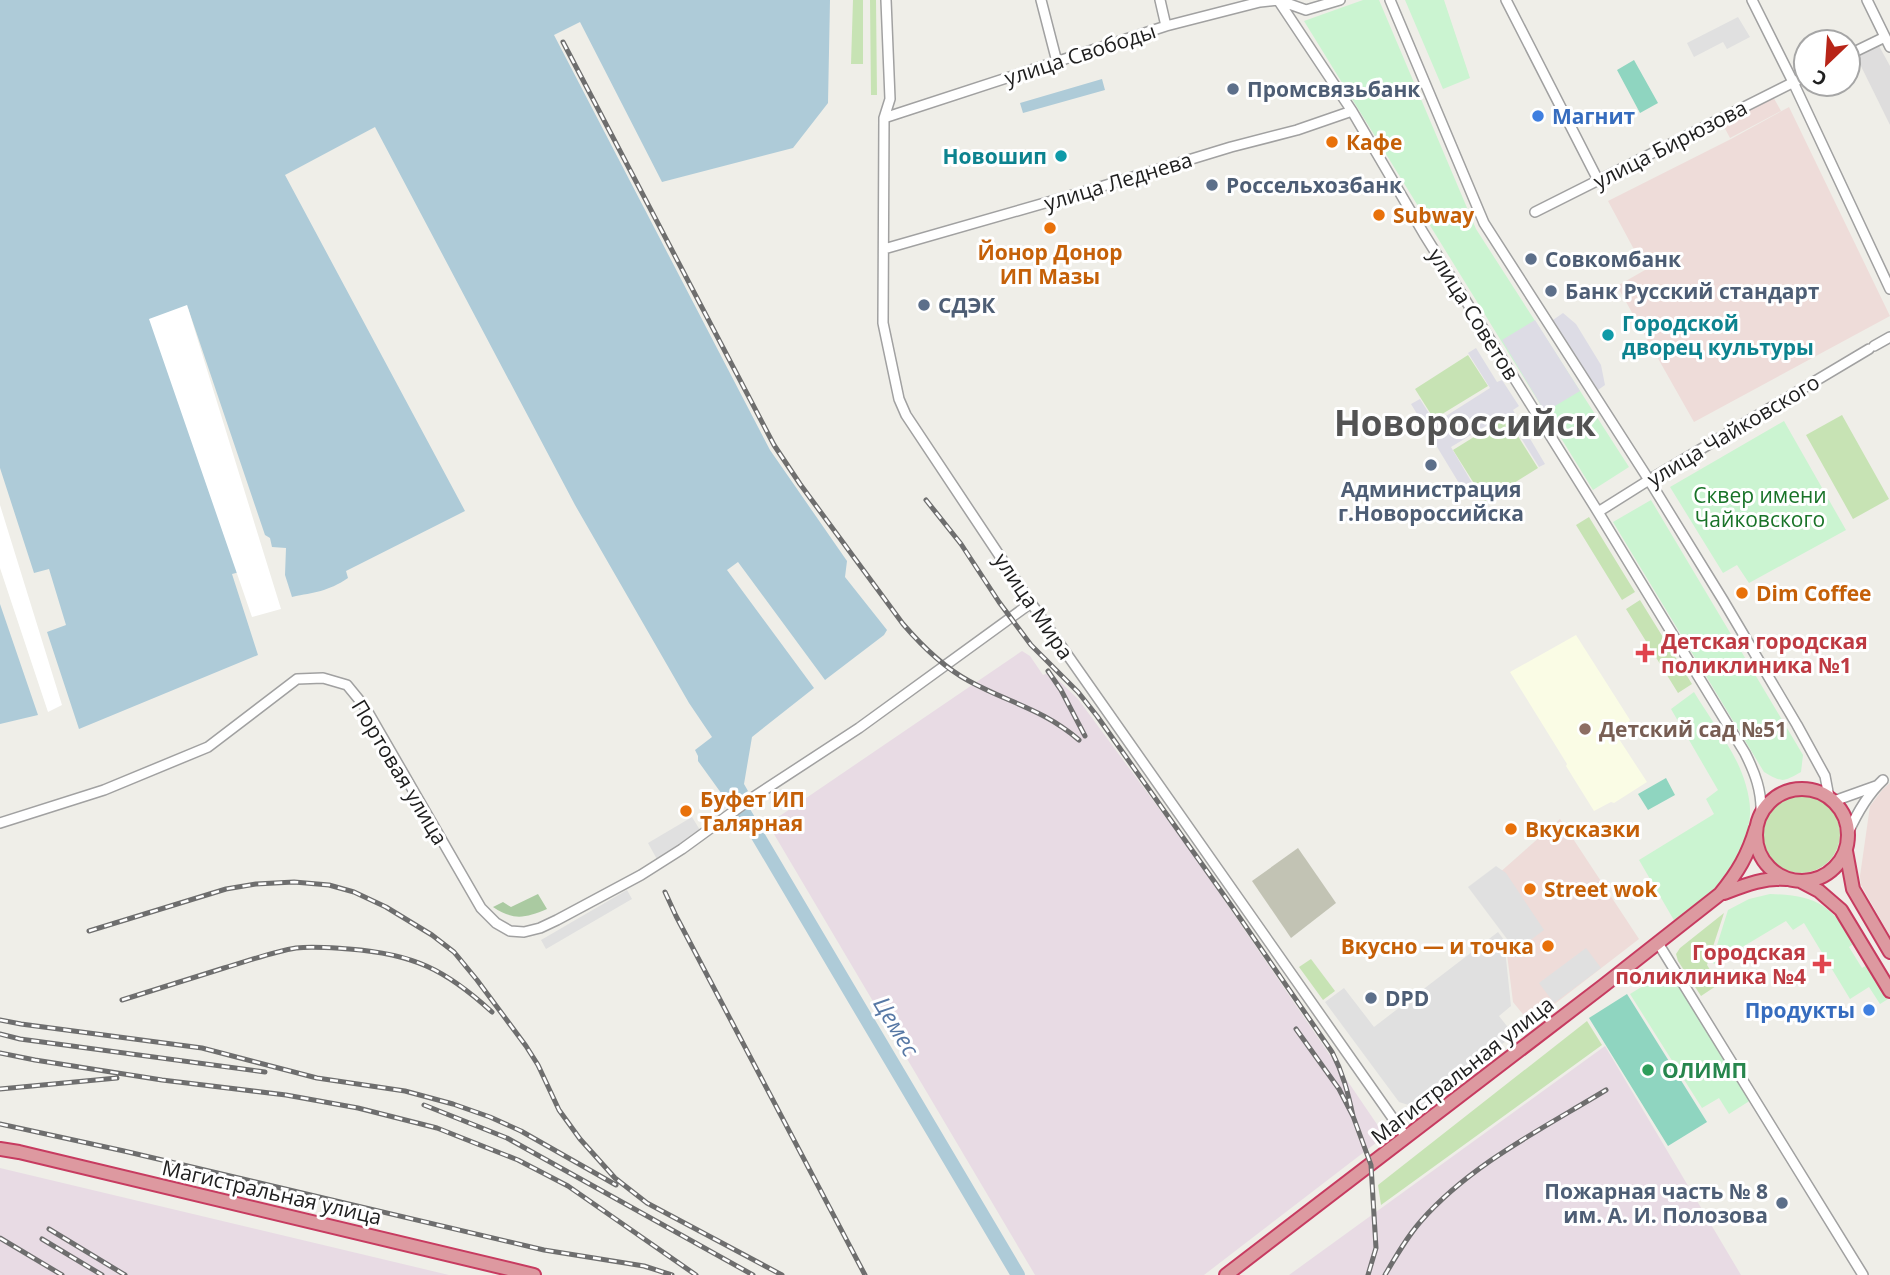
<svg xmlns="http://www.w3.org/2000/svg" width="1890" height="1275" font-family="'Open Sans',sans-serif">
<rect width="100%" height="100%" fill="#efeee8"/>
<path fill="#dedddd" d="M1879,46l11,20v59l-34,-69z"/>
<path fill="#eedcd9" d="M1771,93l10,18 -51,27 -10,-19z
M1789,107l101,209 -196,106 -77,-136 28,-16 -37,-69 123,-62z
M1890,783v153l-29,-51 -1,-9 10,-70 13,-17z
M1560,819l79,120 -109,84 -17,-21 -7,-56 3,-2 8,7 -19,-77z"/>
<path fill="#e8dbe4" d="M1022,651l8,5 13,19 7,-3 28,27 114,154 193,283 -181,139h-169l-267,-451z
M1605,1046l136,229h-452z
M0,1168l449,107h-449z"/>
<path fill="#fafce5" d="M1576,635l54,85 -11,19 28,43 -33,21 -3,-1 -17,9 -28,-45 1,-2 -57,-92z"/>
<path fill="#c2c3b4" d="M1298,848l38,55 -45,35 -39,-57z"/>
<path fill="#c7e3b4" d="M853,0h10v64h-12z
M870,0h6l1,95h-6z
M1468,355l20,31 -54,33 -19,-30z
M1842,415l47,84 -36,20 -47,-84z
M1506,417l32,51 -53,33 -32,-51z
M1589,517l46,75 -13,8 -46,-75z
M1640,600l52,84 -14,9 -52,-84z
M1762 834a39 39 0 1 1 78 0a39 39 0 1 1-78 0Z
M1724,913l-17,52 12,19 -18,12 -23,-35 -2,-7 4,-6z
M1311,959l24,32 -12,9 -24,-33z
M1587,1021l15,24 -221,160 -3,-20z"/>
<path fill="#aacaa1" d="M538,894l9,15c-22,9 -33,12 -54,-2l10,-5 8,5z"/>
<path fill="#cbf4d1" d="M1363,0h16l97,229 153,238 -36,23 -289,-469z
M1405,0h39l26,78 -27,11z
M1784,421l62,109 -97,53 -12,-18 -14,8 -53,-86z
M1651,500l152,255 -2,17c-18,10 -18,11 -37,0l-151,-250z
M1694,692c14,23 31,46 43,70 7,14 14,36 13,52 -2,29 -19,62 -40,81 -11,10 -23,18 -35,27l-36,-62 75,-46 -8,-15 12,-9 -47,-81z
M1770,894c47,1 59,11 86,48l-7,5 13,21 5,-3 21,34 -8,5 -11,-17 -19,12 -46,-76 -11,7 -7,-9 -72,43 -2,-3 16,-51 21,-11z
M1669,970l82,130 -22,14 -10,-16 -17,10 -72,-114z"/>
<path fill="#8fd5c0" d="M1634,60l24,43 -18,10 -23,-43z
M1666,778l9,17 -27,15 -10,-16z
M1627,994l80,128 -39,24 -79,-128z"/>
<path fill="#e0e0e0" d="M1738,17l12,20 -23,12 -4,-7 -29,15 -7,-14z
M692,817l11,18 -44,28 -11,-20z
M1496,866l10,7 38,57 -28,21 -48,-64z
M627,890l5,9 -86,50 -5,-9z
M1498,932l6,8 7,66 -12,10 15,19 -96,73 -19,-6 -74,-100 19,-14 30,39z
M1586,948l15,20 -47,35 -15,-20z"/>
<path fill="#dddce5" d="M1563,313l13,11 25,41 4,20 -7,5 -45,-70z
M1535,320l45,71 -35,21 -43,-72z
M1476,348l21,34 5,-2 17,26 -6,4 32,54 -6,3 -33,-53 -55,33 27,46 -10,5 -57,-94 9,-5 15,24 55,-35 -22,-35z"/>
<path fill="#aecbd8" d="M0,0h830l-2,103 -35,45 -131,34 -82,-160 -26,13 216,415 77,111 -2,16 42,53 -3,5 -59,45 -87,-118 -11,8 87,118 -62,49 -8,47 4,7 -19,13 -31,-43v-5l-3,-6 17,-13 -23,-34 -114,-198 -200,-378 -90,48 180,336 -119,60 2,7c-21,14 -33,14 -56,19l-7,-22 1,-27 -14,-1 -2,-9 -5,-3 -78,-230 53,267 -8,2 26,81 -179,74 -32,-97 19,-7 -17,-56 -15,4 -34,-105z
M1102,79l3,11 -82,23 -3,-10z
M0,604l38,111 -38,9z"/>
<path fill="#fff" d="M187,305l94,304 -29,8 -103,-298z
M0,505l62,200 -14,7 -48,-144z"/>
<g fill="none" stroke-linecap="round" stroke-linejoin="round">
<path stroke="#aecbd8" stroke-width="14" d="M736,799l282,476"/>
<g stroke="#a1a1a1" stroke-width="12">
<path id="minor" d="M886,0l4,99 -6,19 -1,205 16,76 7,16 125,188 375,534
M1041,0l16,62
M1160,0l6,26
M1278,0l74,111 72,123 174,278 147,241c10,20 17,38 16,61
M1390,0l94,223 165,257 74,120 74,125 28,51 4,21
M1506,0l92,180
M1752,0l41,82 97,207
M1867,0l23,47
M1848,55l37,-18
M884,118l282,-92 94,-24 18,-2 28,10 34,-10
M1535,212l271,-136
M884,249l206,-59 141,-43 66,-17 55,-19
M1874,346l16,-9
M1598,512l51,-32 220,-131
M1834,801l42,-15
M0,823l104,-33 104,-43 89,-68 26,-1 24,7 18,22 116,201 15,15 14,8 14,1 16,-4 17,-8 84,-45 41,-26 70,-51 107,-70 172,-125
M1848,833c9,-20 19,-38 35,-53
M1658,943l205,332"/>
</g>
<g stroke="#c73b60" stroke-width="16">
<path id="highway" d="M1756 835a46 46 0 1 1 92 0a46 46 0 1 1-92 0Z
M1846,851l7,38 37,63
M1800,881l19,10 22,19 49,81
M1724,893c21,-8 41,-16 63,-14
M0,1149l19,3 515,123
M1226,1275l377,-289 117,-92c18,-22 28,-39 36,-66"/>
</g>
<use href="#minor" stroke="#fff" stroke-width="9"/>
<use href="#highway" stroke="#dd99a0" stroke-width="12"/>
<g stroke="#6e6e6e" stroke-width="5">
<path id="rail" d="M563,42l211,403 26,39 103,140c19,22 40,43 66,57 40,22 74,28 110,59
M926,500l35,44 38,58 32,43 47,47 19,24 136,192 99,144c11,21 16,41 21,64
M1048,671l13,19 24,46
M665,892l11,24 189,359
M89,931l137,-42 30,-5 38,-2 35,3 25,7 32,15 46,28 22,17 23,28 49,66 12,19 21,45 21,29 35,39 32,25 135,72
M122,1000c34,-11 68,-21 102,-32 24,-7 48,-16 72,-20 18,-2 36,0 53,1 64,5 96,20 143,63
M0,1020l21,4 181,24 115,30 88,13 48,13 37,13 31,14 95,54
M1296,1029l43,60 14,27 18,49 5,83 -8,27
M0,1034l20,5 245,33
M0,1053l35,7 127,20 124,15 72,13 79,20 81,32 50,26 128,89
M0,1089l117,-11
M424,1105l83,33 246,137
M0,1124l124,27 420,99 100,16 28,9
M49,1229l76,46
M0,1238l62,37
M42,1239l60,36
M1385,1275c11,-19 22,-38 36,-54 50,-57 121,-92 185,-131"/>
</g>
<use href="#rail" stroke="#fff" stroke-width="2.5" stroke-dasharray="8" stroke-linecap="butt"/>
</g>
<g fill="#5c6f8a" stroke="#fff" stroke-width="2.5">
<circle cx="1233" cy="89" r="7"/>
<circle cx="1212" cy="185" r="7"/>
<circle cx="1531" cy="259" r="7"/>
<circle cx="1551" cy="291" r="7"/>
<circle cx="924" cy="305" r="7"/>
<circle cx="1431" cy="465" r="7"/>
<circle cx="1371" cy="998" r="7"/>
<circle cx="1782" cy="1203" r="7"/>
</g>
<g fill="#3f7fe0" stroke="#fff" stroke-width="2.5">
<circle cx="1538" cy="116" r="7"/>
<circle cx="1869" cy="1010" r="7"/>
</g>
<g fill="#e8710a" stroke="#fff" stroke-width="2.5">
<circle cx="1332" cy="142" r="7"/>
<circle cx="1379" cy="215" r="7"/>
<circle cx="1050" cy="228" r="7"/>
<circle cx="1742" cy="593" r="7"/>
<circle cx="686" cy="811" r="7"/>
<circle cx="1511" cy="829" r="7"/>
<circle cx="1530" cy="889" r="7"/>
<circle cx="1548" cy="946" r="7"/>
</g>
<g fill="#0f9aa8" stroke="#fff" stroke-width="2.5">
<circle cx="1061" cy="156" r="7"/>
<circle cx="1608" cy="335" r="7"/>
</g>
<g fill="#e0444e" stroke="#fff" stroke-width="2.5">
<path d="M1641.5 642.5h7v7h7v7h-7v7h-7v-7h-7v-7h7z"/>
<path d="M1818.5 953.5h7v7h7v7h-7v7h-7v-7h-7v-7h7z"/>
</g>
<circle fill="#8d6e63" stroke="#fff" stroke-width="2.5" cx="1585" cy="729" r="7"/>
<circle fill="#2e9e5b" stroke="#fff" stroke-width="2.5" cx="1648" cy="1070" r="7"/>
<g text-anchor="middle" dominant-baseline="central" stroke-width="6" stroke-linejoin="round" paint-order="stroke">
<g font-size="21" fill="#202020" stroke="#fff">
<text transform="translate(1080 54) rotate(-18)">улица Свободы</text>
<text transform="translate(1670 144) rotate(-27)">улица Бирюзова</text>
<text transform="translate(1118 181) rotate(-17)">улица Леднева</text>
<text transform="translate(1474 314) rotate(58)">улица Советов</text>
<text transform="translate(1733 430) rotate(-31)">улица Чайковского</text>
<text transform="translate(1034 606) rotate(56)">улица Мира</text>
<text transform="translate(400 772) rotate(59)">Портовая улица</text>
<text transform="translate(1462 1070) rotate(-38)">Магистральная улица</text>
<text transform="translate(272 1192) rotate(13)">Магистральная улица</text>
</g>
<g font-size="21" font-weight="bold" fill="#4e5e75" stroke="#fff" text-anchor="start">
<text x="1247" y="89">Промсвязьбанк</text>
<text x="1226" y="185">Россельхозбанк</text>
<text x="1545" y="259">Совкомбанк</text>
<text x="1565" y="291">Банк Русский стандарт</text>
<text x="938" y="305">СДЭК</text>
<text x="1431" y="489" text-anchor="middle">Администрация<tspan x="1431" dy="24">г.Новороссийска</tspan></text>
<text x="1385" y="998">DPD</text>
<text x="1768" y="1191" text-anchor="end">Пожарная часть № 8<tspan x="1768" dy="24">им. А. И. Полозова</tspan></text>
</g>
<g font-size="21" font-weight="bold" fill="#366cbe" stroke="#fff" text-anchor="start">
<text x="1552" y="116">Магнит</text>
<text x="1855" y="1010" text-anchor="end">Продукты</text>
</g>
<g font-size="21" font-weight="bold" fill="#c56008" stroke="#fff" text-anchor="start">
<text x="1346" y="142">Кафе</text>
<text x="1393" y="215">Subway</text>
<text x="1050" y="252" text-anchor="middle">Йонор Донор<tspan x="1050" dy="24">ИП Мазы</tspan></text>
<text x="1756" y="593">Dim Coffee</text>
<text x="700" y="799">Буфет ИП<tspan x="700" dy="24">Талярная</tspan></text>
<text x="1525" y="829">Вкусказки</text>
<text x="1544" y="889">Street wok</text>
<text x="1534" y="946" text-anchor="end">Вкусно — и точка</text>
</g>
<g font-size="21" font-weight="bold" fill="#0d838f" stroke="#fff" text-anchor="end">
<text x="1047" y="156">Новошип</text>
<text x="1622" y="323" text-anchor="start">Городской<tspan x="1622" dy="24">дворец культуры</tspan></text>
</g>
<g font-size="21" fill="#197328" stroke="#fff">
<text x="1760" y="495">Сквер имени<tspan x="1760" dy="24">Чайковского</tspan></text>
</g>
<g font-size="21" font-weight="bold" fill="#be3a42" stroke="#fff" text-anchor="start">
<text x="1661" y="641">Детская городская<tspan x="1661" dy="24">поликлиника №1</tspan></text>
<text x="1806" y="952" text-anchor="end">Городская<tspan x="1806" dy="24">поликлиника №4</tspan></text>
</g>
<g font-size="21" font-weight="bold" fill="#785e54" stroke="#fff" text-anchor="start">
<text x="1599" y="729">Детский сад №51</text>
</g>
<g font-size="21" font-weight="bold" fill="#27864d" stroke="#fff" text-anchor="start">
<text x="1662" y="1070">ОЛИМП</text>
</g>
<g font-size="23" font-style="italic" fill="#5778a5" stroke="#fff">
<text transform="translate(897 1026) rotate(59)">Цемес</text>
</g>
<g font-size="35" font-weight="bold" fill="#535353" stroke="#fff">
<text x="1465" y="422">Новороссийск</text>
</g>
</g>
<g transform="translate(1827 63) rotate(205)"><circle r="33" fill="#ffffff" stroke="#a6a6a6" stroke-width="2"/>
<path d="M0-5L12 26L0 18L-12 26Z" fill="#b82518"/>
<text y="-10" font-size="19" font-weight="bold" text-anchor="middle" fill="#202020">С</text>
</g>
</svg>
